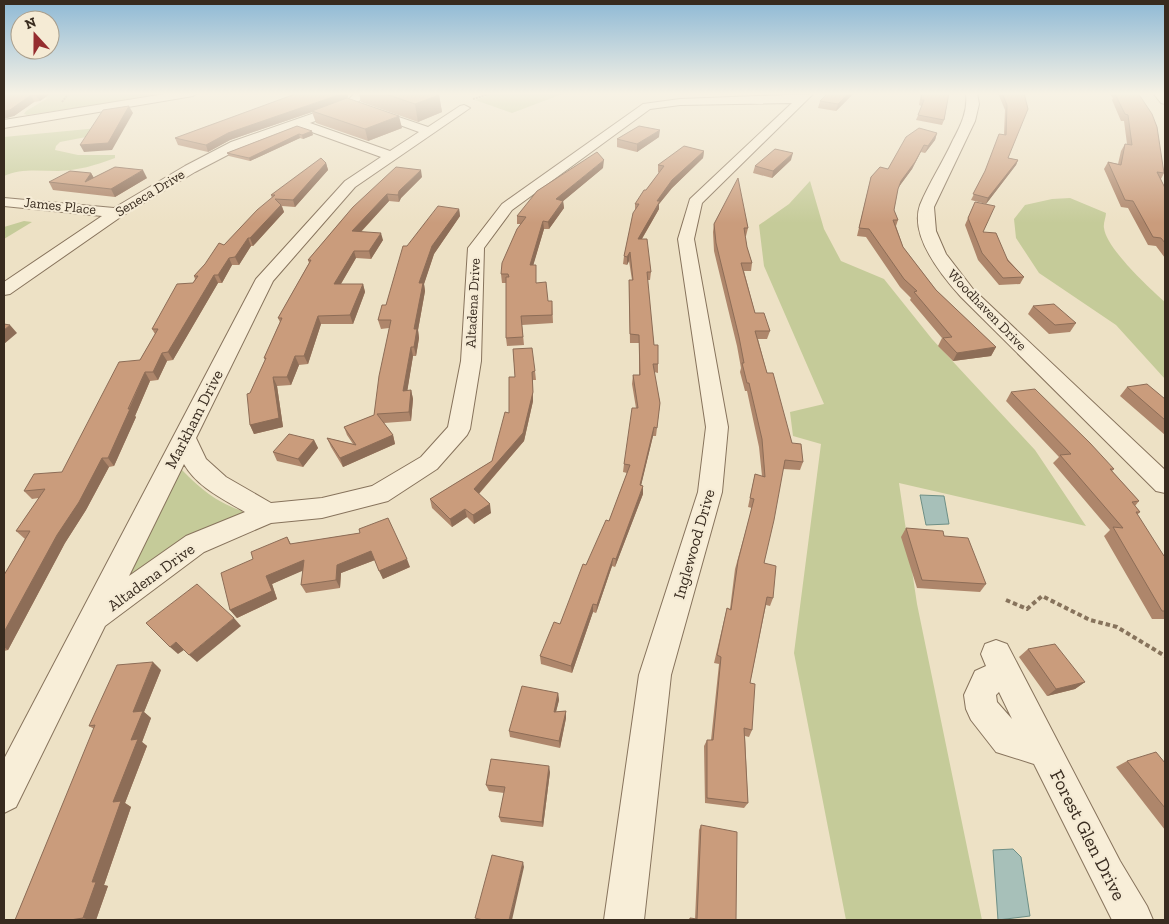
<svg xmlns="http://www.w3.org/2000/svg" width="1169" height="924" font-family="'Zilla Slab',serif">
<rect width="100%" height="100%" fill="#ede1c5"/>
<path fill="#c5cb99" d="M27,93h150l-150,22 -3,-1 2,-3 22,-13z
M495,93h70l-53,20 -37,-13z
M109,127l-2,6 -47,9 -4,4 -1,4 23,5h37v3c-21,8 -36,12 -57,13 -18,0 -37,-3 -54,5v-39z
M810,181l14,48 17,32 43,18 48,60 103,111 51,76 -187,-43 18,121 65,316h-136l-52,-267 27,-209 -28,-8 -3,-24 34,-8 -60,-138 -5,-41 30,-21z
M1070,198l36,15c0,4 -3,11 -2,15 2,20 46,61 61,74v77l-49,-54 -77,-52 -23,-35 -2,-19 11,-14 27,-6z
M24,221l8,1 -28,17v-12z
M178,470h4c21,21 33,31 60,41l1,2 -116,67z"/>
<path fill="#a7c0b9" stroke="#6e8f86" d="M920,495l24,1 5,28 -23,1z
M1013,849l8,8 9,59 -32,4 -5,-70z"/>
<g fill="none" stroke-linecap="round" stroke-linejoin="round">
<g stroke="#87735c" stroke-width="2">
<path id="minor" d="M171,93h27l-5,3 -189,32v-8z
M355,93h12l-13,13 -44,17 80,28 29,-19 -52,-19 -2,-2 2,-2h8l53,18 32,-21 4,-1 6,3 -115,79 -82,94 -77,157 10,21 20,18 45,26 51,-5 50,-12 49,-29 27,-30 13,-66 7,-113 34,-44 141,-100 37,-5 133,-5 -111,109 -8,36 34,188 -6,65 -51,183 -27,245h-40l35,-245 59,-183 8,-65 -28,-188 12,-40 102,-96 -112,2 -30,4 -138,101 -28,38 -3,113 -11,68 -3,6 -30,34 -49,32 -66,17 -51,5 -67,29 -99,74 -89,181 -12,6v-54l252,-480 89,-98 36,-24 -83,-30 -57,21 -46,24 -73,44 -112,78 -6,1v-13l98,-66 -98,-10v-8l110,10 71,-42 46,-24 115,-40zM184,464c13,23 39,35 61,48l-59,24 -57,40z
M966,93h11l2,11 -4,17 -41,86 2,24 10,23 27,35 192,181v23l-9,-2 -195,-194c-19,-21 -52,-61 -41,-92 9,-22 23,-43 33,-65 8,-15 15,-29 13,-47z
M1153,93h11l1,11 -4,-1z
M996,640l11,4 113,217 27,45 6,14h-41l-78,-156 -38,-12 -25,-32 -5,-11 -2,-14 11,-24 11,-5 -5,-12 4,-10zM999,692l13,27 -15,-17 -1,-7z"/>
</g>
<path stroke="#87735c" stroke-width="2" stroke-dasharray="2 1" stroke-linecap="butt" d="M473,99l19,-6
M62,102l7,-9"/>
<path stroke="#87735c" stroke-width="4" stroke-dasharray="4.5 3" stroke-linecap="butt" d="M1006,600l21,9 15,-13 48,24 27,7 48,29"/>
<use href="#minor" fill="#f8eed8" fill-rule="evenodd"/>
</g>
<path fill="#ae866b" d="M5,93h46l-11,8 -6,1 -20,14z
M359,93h76l4,2 3,17 -24,10 -57,-20z
M828,93h26l-18,18 -18,-3 2,-7z
M921,93h28l-5,27 -2,5 -26,-5 6,-14 -3,-1z
M998,93h26l-16,65 10,2 -2,5 -30,39 -15,-4 33,-66 1,-24z
M1109,93h29l26,80 -3,6 4,9v70l-9,-12 -8,-1 -20,-37 -7,-1 -17,-38 4,-7 10,2 3,-13 4,-7h2l-3,-23h-3l-9,-21 1,-2z
M348,97l-1,1 55,30 -34,13 -52,-18 -4,-11 -82,28 -22,12 -30,-7 -3,-7z
M297,126l16,9 -10,4 -3,-1 -50,23 -21,-5 -2,-3z
M937,133l-2,7 -10,13 -4,-1 -9,17 -14,19 -4,22 4,10 -2,6 7,21 33,43 60,57 -5,9 -38,5 -15,-15 4,-8 -32,-38 1,-2 -11,-11 -34,-50 -9,-1 14,-59 17,-8z
M659,137l-22,15 -20,-5v-8z
M704,151l-1,7 -31,30 -13,16v5l-17,30 9,33 -1,8h-3l7,65 4,19v9l-4,-1 6,31 -4,33h-3l-12,49 2,1v8l-28,73 -3,-1 -16,47 -3,-1 -21,61 -31,-9 -1,-8 20,-32 26,-59 23,-44 18,-48 -4,-1 1,-8 12,-56 -4,-24 1,-9h6v-32h-9l-1,-54v-9h3l-3,-19 -2,4 -4,-1 1,-8 11,-45v-7l24,-31 -1,-1v-7z
M791,160l-19,18 -19,-5 2,-7z
M326,163l2,7 -33,37 -13,-1 2,6 -31,34h-2l-12,19h-7l-10,18h-4l-45,77 -6,1 -9,19 -8,1 -15,35 1,1 -22,49 -5,1 -23,43 -21,33 -57,107 -4,1v-76l21,-36 -9,-8 23,-33 -7,1 -8,-8 38,-19 78,-112 15,-26 -3,-5 41,-46 2,-4 -1,-3 30,-31 48,-47 -1,-3z
M603,168l-40,33 1,7 -15,21h-5l-11,36h3v18l12,18h4l1,22 -31,2 2,20 -17,1 -1,-8v-55h-4l-1,-9 20,-50h-4v-8z
M91,173l3,5h53l-32,19 -62,-7 -4,-8z
M422,177l-21,21 -2,4 -10,-1 -28,31 22,8 -12,19 -15,-1 -15,26h22l2,8 -12,32h-32l-13,40 -9,1 -8,20 -14,1 6,41 -29,7 -4,-9v-32l15,-33 -1,-2 16,-36 -2,-4 31,-55 -1,-3 45,-53z
M975,202l8,30 41,45 -4,7 -21,1 -21,-25 -13,-35z
M459,209l1,7 -26,38 -10,30 1,7 -7,39 1,8 -3,18h-3l-6,35 4,-1 2,9 -2,22 -27,2 9,12 2,9 -52,23 -12,-20 -4,-9 26,6 -6,-9 -3,-8 30,-12 15,-87 -8,1 -3,-9 8,-15 21,-59z
M714,224l34,4 -2,8h-1l2,11 5,16 -1,8h-7l11,42 15,18 -3,8h-9l9,34 25,70 11,19 -3,8 -17,-1 -19,94 9,35 -3,8 -4,-1 -16,78 2,47 -3,7 -4,-1 3,67 -4,5 -39,-5 -1,-57 3,-6h4l8,-76 -5,-1 11,-47 2,-8 3,1 5,-40 17,-61 -4,-1 5,-24 2,-9 7,2 -3,-29 -12,-56h-2l-5,-19 1,-4 -4,-22 -23,-95 -1,-19z
M1033,306l43,17 -6,9 -21,2 -21,-20z
M513,349l22,22 1,9h-3v21l-9,40 -45,53 12,19 -17,11 -7,-7 -15,10 -20,-19 -2,-9 62,-38 17,-48 6,-36z
M1127,387l38,12v36l-45,-39z
M1011,392l103,77 -2,2 27,30 -4,5 5,6 -3,3 27,41h1v63h-13l-48,-83 6,-6 -57,-67 6,-6 -53,-56z
M314,440l4,8 -15,19 -26,-6 -4,-9z
M906,528l38,8 42,48 -6,8 -63,-4 -16,-51z
M360,533l50,34 -27,12 -8,-19 -34,13 -1,15 -34,5 -5,-8 2,-15 -31,14 5,15 -40,19 -7,-8 57,-73 4,7z
M1028,649l57,33 -10,7 -28,7 -28,-39z
M161,670l-17,42 7,6 -9,24 5,4 -22,57 6,4 -27,78 4,1 -12,34h-81l79,-191 -5,-3z
M558,693l1,7 -3,12 10,-1v7l-6,30 -50,-11 -1,-6z
M1127,761l38,2v67l-49,-63z
M550,772l-7,55 -42,-5 -2,-5 5,-24 -15,-2 -3,-6z
M701,825l35,95h-47l1,-2 5,1 4,-89z"/>
<path fill="#8d6d57" d="M38,93h13l-11,8 -4,-6z
M344,93h4v4l-3,3 -33,11v1l-82,28 -22,12 -2,-7 22,-12z
M849,93h5l-18,18 2,-7z
M31,95l3,7 -20,14 -10,3v-8z
M439,95l3,17 -24,10 -3,-18z
M129,106l4,7 -21,37 -28,2 -4,-7z
M399,116l3,12 -34,13 -3,-12z
M660,130l-1,7 -22,15v-8z
M312,131l1,4 -10,4 -1,-4z
M937,133l-2,7 -10,13 3,-7z
M299,134l1,4 -50,23 -1,-3z
M924,145l-12,24 -14,19 3,-7z
M704,151l-1,7 -31,30 -13,16v5l-22,38 1,-8 19,-38 15,-21z
M793,153l-2,7 -19,18 1,-7z
M604,160l-1,8 -47,39v-8z
M1018,160l-2,5 -30,39 2,-6z
M326,163l2,7 -33,37 -2,-7z
M143,170l4,8 -32,19 -4,-8z
M421,170l1,7 -21,21 -2,4 -1,-7 1,-4z
M91,173l4,7 -10,2z
M387,194l2,7 -35,38 -2,-8z
M563,201l1,7 -15,21 -1,-7z
M281,205l3,7 -31,34 -3,-8z
M459,209l1,7 -26,38 -10,30 1,7 -7,39 1,8 -3,18 -2,-9v-18l5,-46 13,-37z
M543,221l1,8 -13,44 -1,-8z
M381,233l2,7 -12,19 -2,-8z
M248,238l3,8 -12,19 -4,-8z
M354,251l2,7 -20,34 -2,-8z
M630,252l-1,9 -2,4v-8z
M229,258l3,7 -10,18 -4,-8z
M214,275l4,8 -45,77 -5,-8z
M363,284l2,8 -12,32 -3,-9z
M318,316l3,8 -13,40 -4,-8z
M10,325l7,8 -13,11v-14z
M411,347l2,9 -7,43 -3,-8z
M996,347l-5,9 -38,5 4,-8z
M162,353l5,8 -9,19 -5,-8z
M295,356l4,9 -8,20 -4,-8z
M145,372l5,9 -15,35 1,1 -22,49 -6,-8z
M532,372l1,29 -9,40 -49,57 -1,-9 49,-56z
M273,377l4,9 6,41 -29,7 -4,-9z
M411,390l2,9 -2,22 -2,-9z
M654,427l-1,9 -14,58 1,-9z
M393,435l2,9 -52,23 -3,-9z
M314,440l4,8 -15,19 -5,-8z
M102,458l7,9 -23,43 -21,33 -57,107 -4,-3v-15l53,-97z
M643,486v8l-28,73 1,-8z
M490,504l1,9 -17,11 -1,-9z
M465,509l2,8 -15,10 -2,-8z
M371,551l4,9 -34,13 -1,15 -4,-8 1,-15z
M613,558l-1,8 -16,47 1,-8z
M407,559l3,8 -27,12 -4,-8z
M304,560l5,8 -37,16 5,15 -40,19 -7,-8 36,-34z
M593,604v8l-21,61 -1,-7z
M234,618l7,8 -44,36 -8,-7z
M176,642l8,8 -6,4 -8,-7z
M153,662l8,8 -17,42 7,6 -9,24 5,4 -22,57 6,4 -27,78 4,1 -12,34h-6l-7,-2 30,-116 18,-62 2,-28z
M1085,682l-10,7 -28,7 9,-7z
M558,693l1,7 -5,19v-7z
M566,711v7l-6,30 -1,-7z
M549,766l1,6 -7,55 -1,-5z
M523,862l1,5 -12,53h-3z"/>
<path fill="#ca9c7c" stroke="#8d6d57" d="M5,93h33l-2,2h-5l-21,15 -6,1v-17z
M298,93h46l-116,40 -22,12 -31,-7z
M383,93h52l4,2 -24,9z
M828,93h21l-11,11 -18,-3z
M922,93h27l-5,27 -26,-5 6,-15h-3z
M1002,93h22l4,16 -20,49 10,2 -30,38 -15,-4 12,-23 14,-37 7,1 1,-30z
M1118,93h20l14,21 5,13 7,46 -7,-1 8,16v55l-4,-5 -8,-1 -20,-36 -8,-1 -17,-38 13,3 4,-21 7,1 -4,-30 -3,-1 -10,-20h4z
M347,98l52,18 -34,13 -53,-18z
M129,106l-21,37 -28,2 23,-35z
M297,126l15,5 -10,4 -3,-1 -50,24 -22,-5z
M639,126l21,4 -23,14 -20,-5z
M919,128l18,5 -9,13 -4,-1 -9,17 -14,19 -3,8 -4,21 4,10h-5l10,27 33,43 60,57 -39,6 -14,-15 9,-1 -38,-45 3,-1 -13,-12 -35,-50 -10,-1 12,-51 9,-10 8,2 18,-32z
M684,146l20,5 -32,29 -15,21h3l-22,38h9l4,33h-4l7,73h4v19h-5l7,39 -3,25 -3,-1 -14,58 3,1 -27,73 -3,-1 -16,47 -4,-1 -22,62 -31,-10 14,-34 6,2 23,-60 3,1 20,-45 3,1 21,-56 -6,-1 8,-56h6l-5,-33h7l-1,-40 -9,-1 -1,-54h4l-3,-28 -3,5 -3,-1 9,-43 6,-9h-4l9,-14h2l18,-24 -6,-1z
M775,149l18,4 -20,18 -18,-5z
M597,152l7,8 -48,39 7,2 -15,21 -5,-1 -13,44h6v18l10,-1 2,19h4v14l-31,1 2,21 -17,1v-61h3l-1,-3h-7l1,-11 15,-34 9,-12 -9,-1 20,-25z
M321,158l5,5 -33,37 -18,-1 6,6 -31,33h-2l-13,19 -6,1 -11,17h-4l-46,77 -6,1 -9,19h-8l-17,37h2l-22,49h-6l-23,44 -22,33 -53,97v-57l26,-44h-14l29,-42 -21,2 10,-17 28,-2 57,-110 21,-2 18,-31h-6l25,-45 16,-1 5,-7h-4l11,-12 14,-21 5,2 33,-35 18,-15h-4z
M115,167l28,3 -32,19 -62,-7 21,-11 21,2 -6,9z
M396,167l25,3 -22,21 -1,4 -11,-1 -35,37 29,2 -12,18h-15l-20,33h29l-13,31 -32,1 -14,40h-9l-8,21h-14l6,41 -29,7 -3,-31 3,-1 16,-35h-2l18,-40h-4l33,-58h-3l45,-53z
M738,178l10,50h-4l3,19 5,16h-11l14,50h9l6,18h-15l12,42h6l19,70 9,1 2,18 -18,-2 -11,60 -10,43 12,3 -3,32 -6,-1 -17,86 5,1 -3,46 -8,-2 4,75 -41,-5v-58h6l8,-83 -4,-2 10,-47 4,2 7,-49 16,-62 -4,-1 5,-24 10,3 -3,-38 -13,-56h-2l-5,-20h2l-5,-26 -23,-94 -2,-19z
M975,202l20,4 -12,26 13,1 12,28 16,16 -21,1 -21,-25 -14,-35z
M438,206l21,3 -27,37 -13,37h4l-9,46h3l-3,18h-3l-8,44 8,-1 -2,22 -32,2 16,21 -53,23 -13,-20 29,7 -12,-18 30,-12 5,-39 12,-56h-13l4,-15h4l17,-59h4z
M1054,304l22,19 -21,2 -22,-19z
M4,324l6,1 -6,5z
M532,348l3,23 -3,1 1,20 -10,41 -49,56 16,15 -17,11 -8,-6 -15,10 -20,-20 62,-38 13,-49 4,1v-36h6l-2,-28z
M1147,384l18,15v21l-38,-33z
M1035,389l55,54 24,26h-4l29,32 -7,1 8,10h-4l28,44h1v55h-3l-49,-84 10,1 -63,-73 11,-1 -60,-62z
M289,434l25,6 -16,19 -25,-7z
M388,518l19,41 -28,12 -8,-20 -34,14 -1,15 -35,5 3,-25 -38,16 6,15 -42,19 -9,-37 32,-14 -2,-7 36,-15 3,7 70,-11 -1,-4z
M906,528l37,3 1,5 24,2 18,46 -64,-4z
M197,584l37,34 -45,37 -13,-13 -6,5 -24,-24z
M1055,644l30,38 -29,7 -28,-40z
M153,662l-20,50 10,-1 -12,29 7,-1 -25,63 8,-1 -29,81h4l-13,36 -13,2h-55l80,-195 -6,1 28,-61z
M522,686l36,7 -4,19 12,-1 -7,30 -50,-10z
M1156,752l9,11v45l-38,-47z
M491,759l58,7 -7,56 -43,-5 6,-30 -19,-2z
M701,825l36,7 -1,88h-46v-2l7,1z
M492,855l31,7 -14,58h-26l-8,-2z"/>
<linearGradient id="sky" x2="0" y2="1"><stop stop-color="#8eb9d5"/><stop offset="0.42" stop-color="#f7f2e5"/><stop offset="1" stop-color="#f7f2e5" stop-opacity="0"/></linearGradient>
<rect width="1169" height="223" fill="url(#sky)"/>
<g text-anchor="middle" dominant-baseline="central" stroke-width="4.5" stroke-linejoin="round" paint-order="stroke">
<g font-size="14" fill="#382b1f" stroke="#f5ebd5">
<text transform="translate(150 193) rotate(-31)">Seneca Drive</text>
<text transform="translate(60 206) rotate(6)">James Place</text>
<text transform="translate(473 303) rotate(-87)">Altadena Drive</text>
<text transform="translate(987 310) rotate(46)">Woodhaven Drive</text>
</g>
<g font-size="16" fill="#382b1f" stroke="#f5ebd5">
<text transform="translate(194 419) rotate(-63)">Markham Drive</text>
<text transform="translate(694 544) rotate(-74)">Inglewood Drive</text>
<text transform="translate(151 577) rotate(-36)">Altadena Drive</text>
</g>
<g font-size="19" fill="#382b1f" stroke="#f5ebd5">
<text transform="translate(1088 835) rotate(63)">Forest Glen Drive</text>
</g>
</g>
<rect width="1169" height="924" fill="none" stroke="#382b1f" stroke-width="10"/>
<g transform="translate(35 35) rotate(339)"><circle r="24" fill="#f5ebd5" stroke="#a99e8c"/>
<path d="M0-4L9 19L0 12L-9 19Z" fill="#952d2f"/>
<text y="-8" font-size="14" font-weight="bold" text-anchor="middle" fill="#382b1f">N</text>
</g>
</svg>
